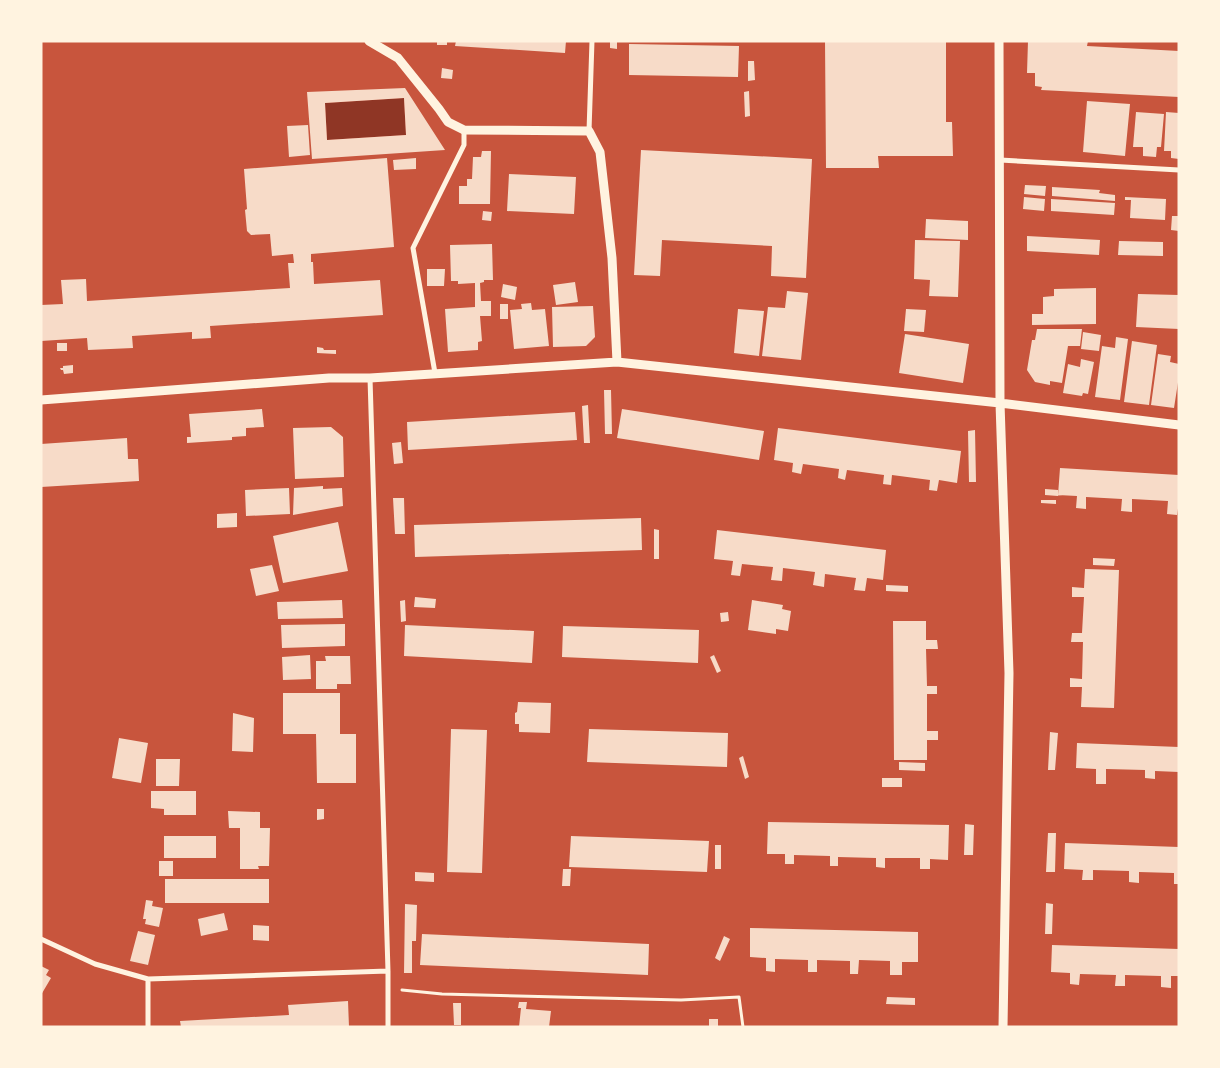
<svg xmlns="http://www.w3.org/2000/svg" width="1220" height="1068" font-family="'Nunito Sans',sans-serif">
<rect width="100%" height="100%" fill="#c8553d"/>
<path fill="#8f3625" d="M404,98l2,37 -79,5 -2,-37z"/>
<path fill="#f7dbc8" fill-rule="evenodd" d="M437,41h10v4h-10z
M456,41h110l-1,12 -110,-7z
M610,41h7v8l-7,-1z
M825,41h121v81h6l1,34h-75l1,12h-53z
M1028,41h60l-1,5 92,5v46l-138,-7 1,-3 -7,-1v-13h-8z
M629,44l110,2 -1,31 -109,-2z
M748,61h6l1,19 -7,1z
M442,68l11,2 -1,9 -11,-1z
M405,88l40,62 -133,9 -5,-67zM404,98l2,37 -79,5 -2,-37z
M749,91l1,25 -5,1 -1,-25z
M1087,101l43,3 -5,52 -42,-4z
M1136,112l28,2 -3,33h-4l-1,10 -13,-1v-9h-10z
M1166,112l13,1v46l-8,-1v-7h-7z
M308,125l2,30 -21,2 -2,-31z
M641,150l171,9 -6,119 -35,-2 1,-30 -110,-6 -2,36 -26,-1z
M482,151h9l-1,53h-31v-18h8v-7h5l1,-22h8z
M387,158l7,89 -83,7v8h2l1,22 66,-4 3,35 -173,11 1,12 -19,1v-7l-60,4 1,12 -45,2 -1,-12 -46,3v-36l22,-1 -2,-24 25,-1 1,22 203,-13 -2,-25h6l-1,-9 -21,2 -2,-22 -19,1 -4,-4 -2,-21 2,-1 -3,-40z
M416,158v11l-22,1 -1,-10z
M509,174l67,3 -2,37 -67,-3z
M1025,185l21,1 -1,10 -21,-2z
M1052,187l48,3 -1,3 16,2v6l-63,-5z
M1024,197l21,2 -1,12 -21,-2z
M1125,197l41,2 -1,21 -35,-2 1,-18h-6z
M1051,199l64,4 -1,12 -63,-4z
M483,211l9,1 -1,9 -9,-1z
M1172,216h7v15l-8,-1z
M926,219l42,2v19l-43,-2z
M1027,236l73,4 -1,15 -72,-4z
M915,240l45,1 -2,56 -29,-1 1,-16 -16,-1z
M1119,241l44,1v14l-45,-1z
M492,244l1,36h-9v2l-4,1 1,18h10v15h-11l2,25 -4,1v8l-30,2 -3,-43 30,-2v-24l-17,1v-3h-7l-1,-36z
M427,269h18l-1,17h-17z
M575,282l3,20 -22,3 -3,-20z
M503,284l14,3 -2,13 -14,-3z
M1096,288v36l-64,1v-11h11v-17l11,-1v-7z
M787,291l21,2 -7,67 -39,-4 6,-49 17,1z
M1138,294l41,1v34l-43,-2z
M531,303l1,7 13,-1 4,37 -35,3 -4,-39 12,-1 -1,-5z
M500,304h8v15h-8z
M593,306l2,31 -9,9 -33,1 -1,-40z
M738,309l26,2 -5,45 -25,-3z
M906,309l20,1 -2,22 -20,-1z
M1037,329h45l-2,17h-12l-6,37 -12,-2v4l-15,-3 -8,-12 5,-30h3z
M1083,332l18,3 -2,16 -18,-2z
M905,334l64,10 -6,39 -64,-10z
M1116,337l12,2 -8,61 -25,-3 7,-51 13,2z
M1132,341l25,4 -8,60 -25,-3z
M57,343h10v8h-10z
M317,347l6,1 1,2h12v4l-19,-1z
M1158,354l13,2 -1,6 9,2v12l-5,32 -23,-3z
M1081,359l13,3 -6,32 -5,-1 -1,3 -19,-3 5,-29 12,3z
M73,365v8l-9,1 -1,-4h-2l-1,-2h3v-2z
M604,390h7l1,44h-7z
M588,405l2,38h-6l-2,-37z
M262,409l2,18 -18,1v8l-14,1v3l-45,3v-6h4l-2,-23z
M622,409l142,22 -5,29 -142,-22z
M575,412l2,28 -169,10 -1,-28z
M331,427l12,10 1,40 -49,2 -2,-51z
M778,428l183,23 -4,32 -18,-3 -2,11 -8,-1 1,-10 -38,-5 -1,10 -8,-1 1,-9 -37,-5 -2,10 -7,-2 1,-9 -36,-5 -2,10 -9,-2 1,-9 -19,-3z
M975,430l1,52h-7l-1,-51z
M127,438l1,21h10l1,22 -98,6v-43z
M401,442l2,21 -9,1 -2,-21z
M1060,468l119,7v27l-2,13 -10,-1 1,-13 -36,-2v13l-11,-1 1,-12 -36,-2v12l-10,-1 1,-12 -19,-1z
M323,486v3l19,-1 1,18 -50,9 1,-27z
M289,488l1,26 -44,2 -1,-26z
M1045,489l13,1v6l-13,-1z
M393,498h11l1,36h-10z
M1041,500h15v4l-15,-1z
M237,513v14l-20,1v-14z
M641,518l1,32 -227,7 -1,-32z
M338,522l10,49 -65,12 -10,-47z
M654,529l5,1v29h-5z
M717,530l169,20 -3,30 -16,-2 -2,13 -11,-1 2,-12 -31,-4 -1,13 -11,-2 2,-13 -32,-4 -1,13 -11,-1 2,-13 -31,-3 -2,12 -9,-1 2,-14 -19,-2z
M1093,558l22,1 -1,7 -21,-1z
M272,565l7,26 -23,5 -6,-27z
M1085,569l34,1 -5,138 -33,-1 1,-20h-12v-9l12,1 1,-37h-12l1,-9h10l2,-36h-12v-10l12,1z
M886,585l22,1v6l-22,-1z
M415,597l21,2 -1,9 -21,-1z
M342,600l1,18 -65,1 -1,-17z
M405,600l1,21 -5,1 -1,-21z
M752,600l31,5 -1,4 9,2 -3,20 -12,-2v5l-28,-4z
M728,612l1,9 -8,1 -1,-9z
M893,621h33v19h11l1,9h-12l1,37h10v8h-10v37h11v9h-11v20h-33z
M345,624v22l-63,2 -1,-23z
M405,625l129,6 -2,32 -128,-7z
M563,626l136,4 -1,33 -136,-6z
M310,655l1,24 -28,1 -1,-23z
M714,655l7,16 -4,2 -7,-16z
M325,656h25l1,28h-14v5h-21v-28h10z
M283,693h57v41h16v49h-39l-1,-49h-33z
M518,702l33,1 -1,30 -31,-1v-8h-4v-11l2,-1z
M233,713l21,5 -1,34 -21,-1z
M451,729l36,1 -5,143 -35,-1z
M589,729l139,4 -1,34 -140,-5z
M1050,732l8,1 -3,37h-7z
M119,738l29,5 -7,40 -29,-5z
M1077,743l102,4v25l-24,-1v8l-10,-1v-8l-39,-1v15h-10v-15l-20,-1z
M743,756l6,21 -4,2 -6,-21z
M156,759h24l-1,27h-23z
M899,762l26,1v8l-26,-1z
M882,778h20v9h-20z
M151,791h45v24h-32v-6l-13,-1z
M317,809h7v10l-7,1z
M228,811l32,1v16h10l-1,38h-11l1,3h-19v-41h-11z
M768,822l181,3 -1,35 -18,-1v10h-10v-11h-35v10l-9,-1v-9l-38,-1v9h-8v-10l-36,-1v9h-9v-10h-18z
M965,824l9,1 -1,30h-9z
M1048,833h8l-1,39h-9z
M164,836h52v22h-52z
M571,836l138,5 -2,31 -138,-5z
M1065,843l114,4v37h-5v-11l-35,-1v11l-10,-1v-11l-36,-1v10h-11l1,-10 -19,-1z
M715,845h6v24h-6z
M159,861h14v15h-14z
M563,869h8l-1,17h-8z
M415,872l19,1v9l-19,-1z
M165,879h104v24h-104z
M146,900l7,1 -1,5 11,2 -4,19 -14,-3 1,-5h-3z
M1046,903l7,1 -1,30h-7z
M405,904l12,1 -1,36h-4v32h-8z
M224,913l4,17 -27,6 -3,-17z
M253,925l16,1v15l-16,-1z
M750,928l168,4v30h-16v13h-12v-14l-31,-1 -1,14h-8v-13l-33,-1v12h-9v-12l-33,-1v13l-9,-1v-13l-16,-1z
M138,931l17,4 -7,30 -18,-4z
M422,934l227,10 -1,31 -228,-10z
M724,936l6,3 -10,22 -5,-3z
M1052,945l127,4v27h-8v12l-10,-1v-11l-36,-1v11h-10l1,-11 -36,-1 -1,11 -9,-1v-11l-19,-1z
M41,966l8,4 -3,5 5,3 -10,17z
M887,997l28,1v7l-29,-1z
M348,1001l1,26h-168l-1,-6 109,-6 -1,-10z
M519,1002h8l-1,7 25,2 -2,16h-30l2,-19h-3z
M453,1003h8v22h-7z
M709,1019h9v7h-9z"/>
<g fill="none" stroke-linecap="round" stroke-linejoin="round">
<path stroke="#fff3e0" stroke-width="3" d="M402,990l40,4 239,6 58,-3 4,30"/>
<path stroke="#fff3e0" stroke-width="5" d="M589,131l3,-90
M1000,160l179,10
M435,373l-22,-125 51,-103v-15
M370,378l18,593v56
M41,939l54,25 53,15 240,-8
M148,1027v-48"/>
<path stroke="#fff3e0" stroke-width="9" d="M369,41l29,17 41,51 9,13 16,8 125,1 11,21 12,106 5,104
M999,41l1,362 9,270 -6,354
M41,400l288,-22h41l247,-16 383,41 179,22"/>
</g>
<rect width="1220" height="1068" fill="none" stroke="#fff3e0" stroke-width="85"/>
</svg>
